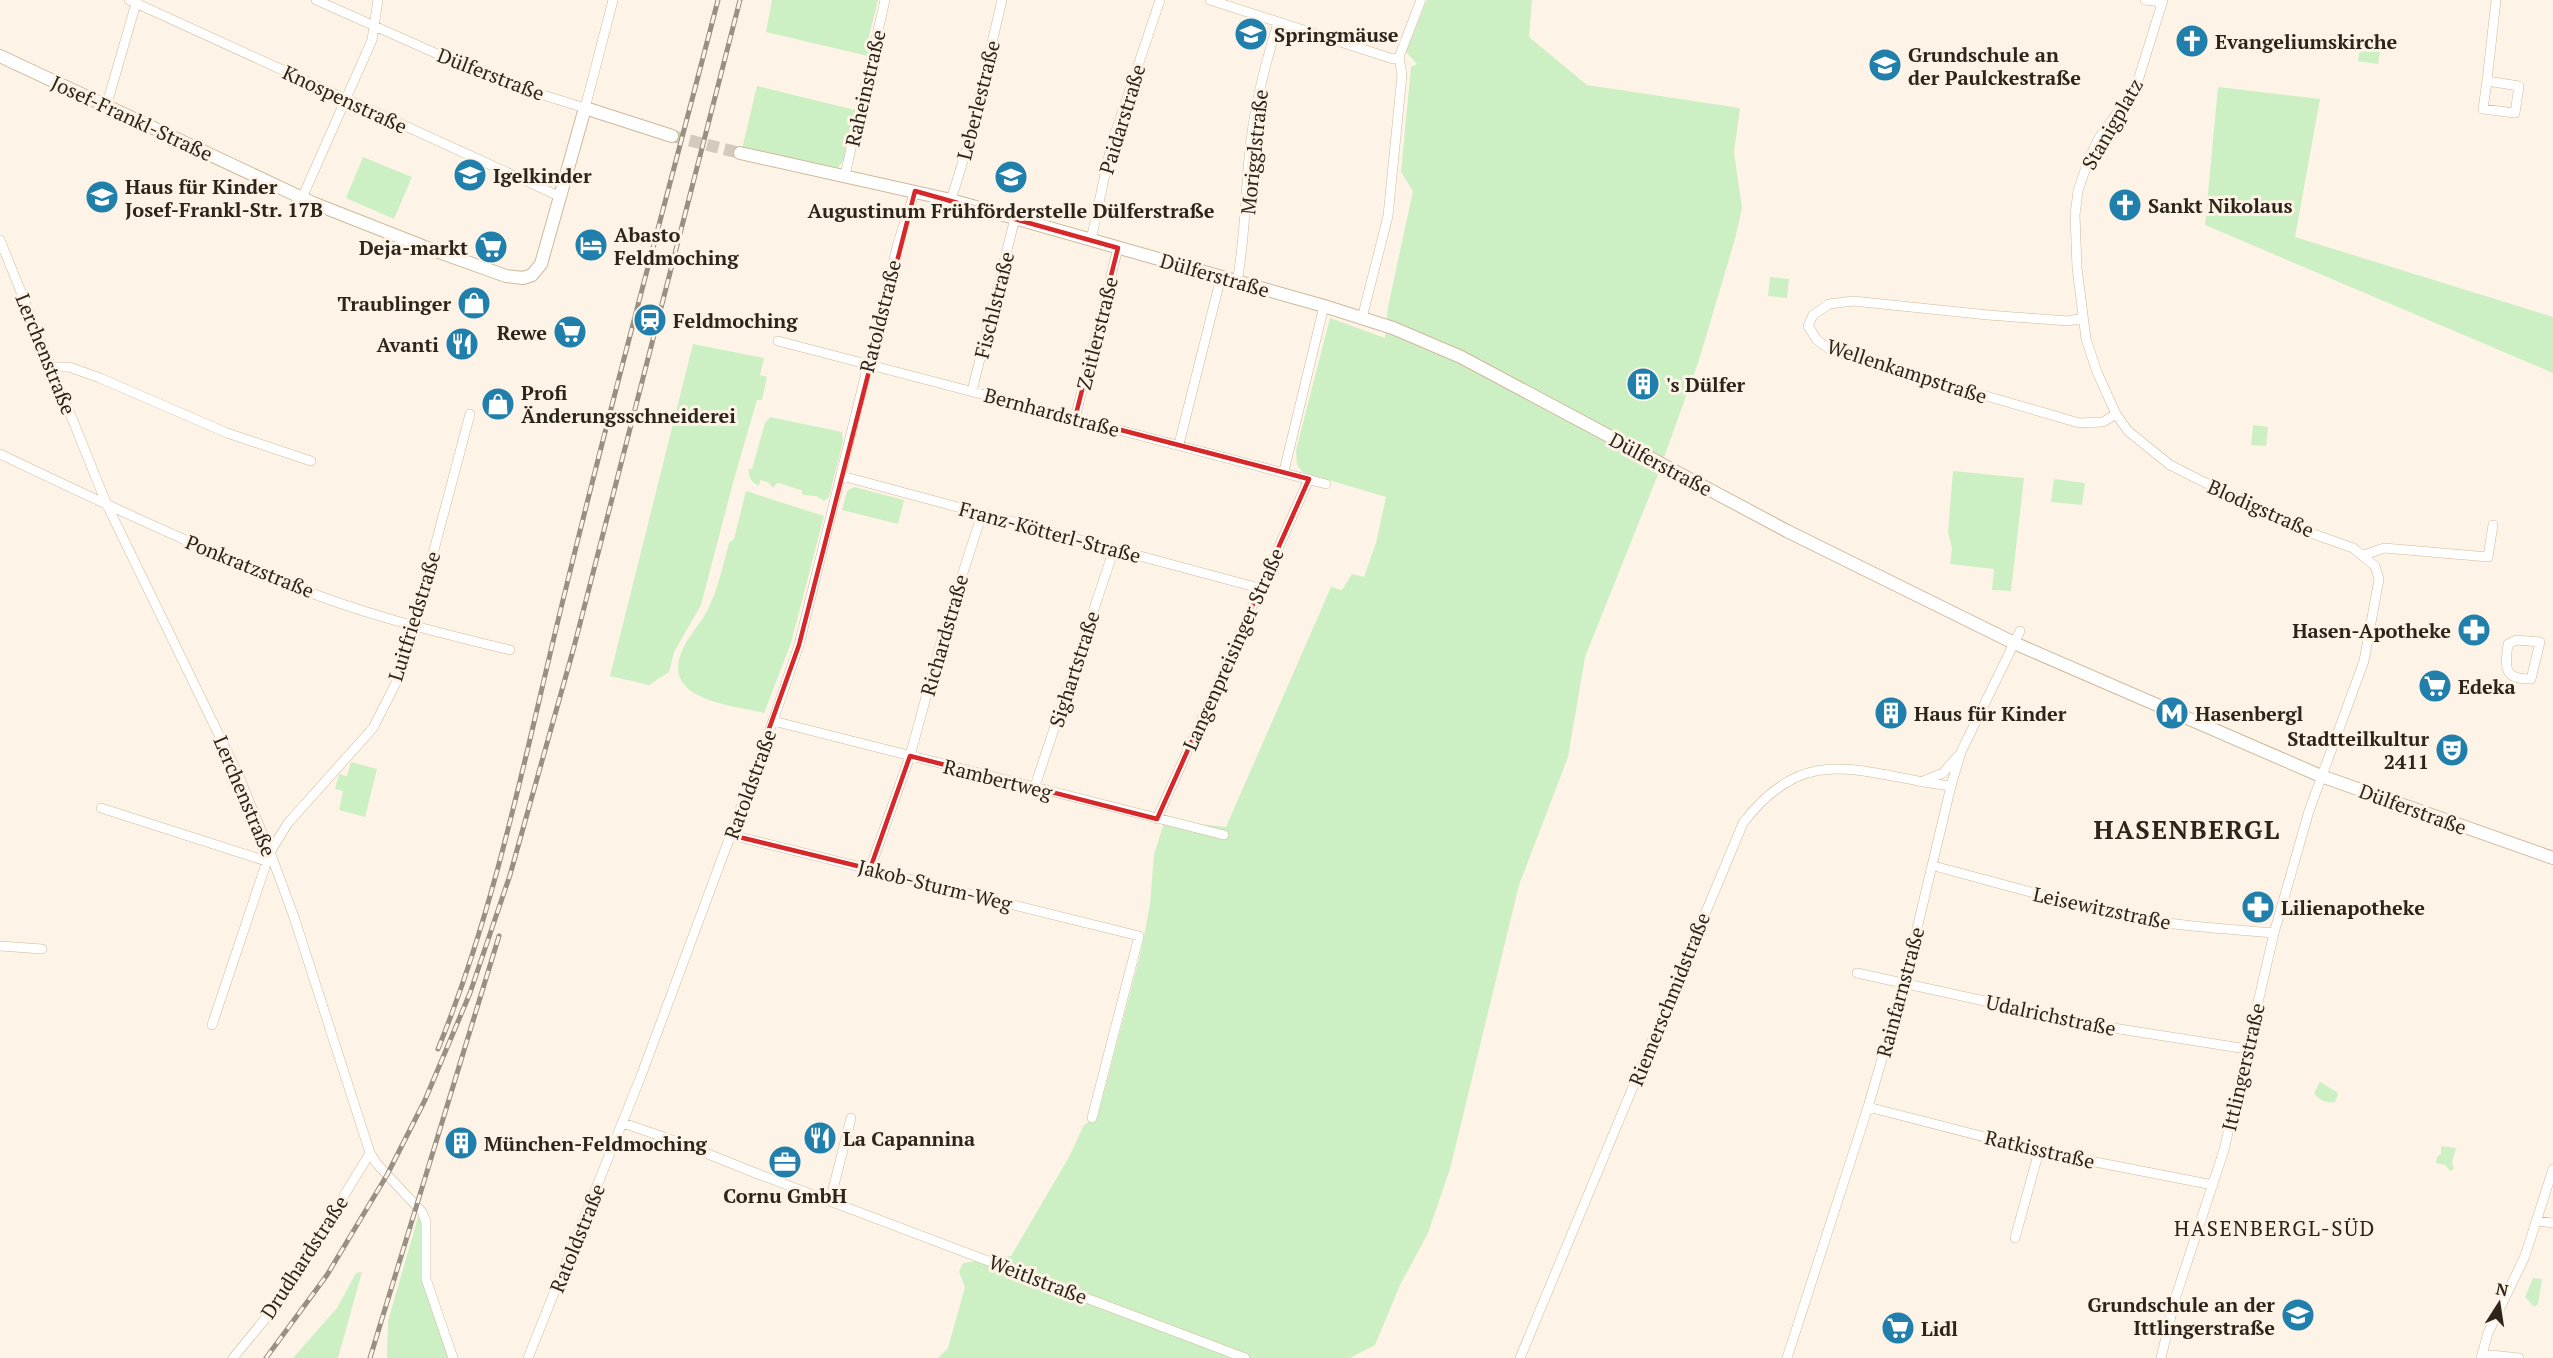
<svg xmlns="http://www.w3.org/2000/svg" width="2553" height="1358" font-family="'PT Serif',serif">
<rect width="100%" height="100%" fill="#fdf4e7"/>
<path fill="#ccf0c3" d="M772,0h106l-9,36 -1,20 -102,-24z
M1427,0h105l-3,37 58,48 153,23 -6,44 8,56 -7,31 -36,121 -42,117 -72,180 -17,100 -49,128 -69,284 -22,64 -28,52 -25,60 -25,13h-412l10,-10 17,-61 -6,-15 4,-9 48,-7 58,-99 15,-32 14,-10 43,-163 9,-48 4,-50 11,-34 61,7 105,-240 11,3 10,-16 12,3 12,-34 10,-46 -84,-25 -5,-7 -1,-15 34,-132 55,20 3,-31 25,-116 -12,-19 10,-105 6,-3 -11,-12z
M2361,41l20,3 -3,20 -20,-3z
M757,86l98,24 -10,48 -7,10 -29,-4 -67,-15z
M2218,87l102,12 -25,138 258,80v56l-348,-148z
M363,157l49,20 -18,42 -48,-21z
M1770,277l19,2 -2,19 -19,-2z
M693,344l71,14 -4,17 7,2 -5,23h-5l-23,79 -33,126 -27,47 -5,20 -20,13 -39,-9z
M770,417l72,15 1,9 -14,56 -5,4 -8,-5 -13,-1 -2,-5c-9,-2 -15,-6 -24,-7l-4,5 -5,-6 -8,-2 -1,6c-8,-4 -11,-9 -10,-17h3l13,-46z
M2253,425l15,2 -2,19 -15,-1z
M1953,471l71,7 -13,113 -19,-1 2,-21 -44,-5 2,-16 -4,-16z
M2054,479l31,4 -3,22 -31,-3z
M854,487l50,13 -6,24 -56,-14 5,-19z
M746,491l78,25 -33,127 -27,70c-32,-8 -101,-12 -83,-60 6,-16 19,-28 27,-44 10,-20 15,-44 21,-66l5,-4z
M351,762l26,7 -12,48 -26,-7 4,-19 -8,-2 4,-15 8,2z
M2320,1082l17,10 1,3 -3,7c-7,2 -17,-2 -21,-9z
M2441,1146l15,2 -4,15 2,6 -4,2 -5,-6 -9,-2 1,-6 4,-3z
M419,1214l7,3 -1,57 27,84h-65l1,-37z
M362,1272l-24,86h-45l44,-50 19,-35z
M2533,1278l9,1 -4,25 -4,3 -9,-10z"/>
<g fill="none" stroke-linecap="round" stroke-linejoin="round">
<path stroke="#d3cbbe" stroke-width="12" stroke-dasharray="12 6" stroke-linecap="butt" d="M672,136l68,17"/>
<g stroke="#ceb99a" stroke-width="10">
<path id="street" d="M129,0l432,197
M316,0l155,69 40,16 74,23 28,-108
M1210,0l183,59 6,-2
M2145,0l17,2
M2487,81l32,5 -4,27 -32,-4z
M2487,81l9,-81
M106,107l31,-107
M845,175l40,-175
M302,198l70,-158 6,-40
M951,200l17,-55 34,-145
M0,240l107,265 131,269 32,78 24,65 76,236 7,11 45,48 4,10v57l27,79
M1091,240l20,-94 49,-146
M1237,282c9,-48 8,-95 14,-142 5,-40 15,-79 27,-117
M1362,318l26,-102 14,-141 -3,-18 22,-57
M2083,318l-15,3 -80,-6 -135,-14 -24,3 -16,11 -5,11 9,14 15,11 247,72 24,-1 13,-8
M778,341l548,143
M51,367h18l31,11 127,55 84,28
M972,391l43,-173
M1075,418l43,-170
M1179,444l42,-167
M0,454c96,46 192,91 291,131 70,29 145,47 219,65
M1284,471l40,-165
M842,476l417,112
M2364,555l20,-7 104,9 5,-32
M2516,640l24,2 -9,37c-28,1 -26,-12 -23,-35z
M773,721l451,114
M1921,782l22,-9 15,-17
M1034,789l80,-240
M101,808l165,53
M1157,819l152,-340
M731,835l408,101 -47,182
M1934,866c68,18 135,38 204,52 45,9 91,11 136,15
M870,869l40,-113 34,-125 38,-117
M0,946l42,3
M1857,973l237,52 153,24
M212,1025l58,-173 18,-29 85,-95 29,-57 68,-257
M1868,1107l171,44 174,34
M623,1123l55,19 80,32 487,184
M830,1201l21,-83
M2538,1221l15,2
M2015,1238l24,-87
M2482,1354l37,4
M233,1358l46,-56 91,-149
M528,1358l113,-282 132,-355 26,-76 99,-402 17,-52
M1520,1358l223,-535c65,-85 120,-47 208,-37
M1787,1358l81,-251 36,-124 47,-197 10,-34 59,-121
M2161,1358l14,-59 49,-149 50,-217 35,-122 55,-150 15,-82 -4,-13 -22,-18 -62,-22 -121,-61 -42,-34 -12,-17 -19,-42 -11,-33 -9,-71 -2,-53 3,-24 11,-33 10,-20 37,-51 27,-87
M2481,1358l7,-25 37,-77 28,-87"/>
</g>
<g stroke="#ceb99a" stroke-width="14">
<path id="secondary" d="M0,56l313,147 112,44 81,29 17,2 9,-3 9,-11 44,-156 87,28
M740,153l211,47 373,106 69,22 68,29 326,174 227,112 307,133 232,82"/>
</g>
<use href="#street" stroke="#fff" stroke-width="9"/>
<use href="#secondary" stroke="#fff" stroke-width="12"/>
<g stroke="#999084" stroke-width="5">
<path id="rail" d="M438,1049c60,-147 89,-304 127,-457 48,-198 102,-395 153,-592
M266,1358l61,-83 60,-100 38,-75 45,-107 40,-118 64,-228 166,-647
M370,1358l129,-422"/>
</g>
<use href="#rail" stroke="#fdf4e7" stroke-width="3" stroke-dasharray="9" stroke-linecap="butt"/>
</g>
<path fill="none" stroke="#d62828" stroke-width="4.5" stroke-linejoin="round" d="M915,191l203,57 -43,170 234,61 -152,340 -247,-63 -40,113 -139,-34 68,-190z"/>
<defs>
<g id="school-disc" transform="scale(1.725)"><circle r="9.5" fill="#217fac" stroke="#fdf4e7"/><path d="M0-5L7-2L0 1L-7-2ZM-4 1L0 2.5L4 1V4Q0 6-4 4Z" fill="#fff"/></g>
<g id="church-disc" transform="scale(1.725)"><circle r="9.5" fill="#217fac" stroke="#fdf4e7"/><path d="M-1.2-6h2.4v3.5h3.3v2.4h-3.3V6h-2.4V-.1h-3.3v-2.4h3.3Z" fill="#fff"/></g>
<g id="hotel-disc" transform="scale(1.725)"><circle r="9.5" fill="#217fac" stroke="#fdf4e7"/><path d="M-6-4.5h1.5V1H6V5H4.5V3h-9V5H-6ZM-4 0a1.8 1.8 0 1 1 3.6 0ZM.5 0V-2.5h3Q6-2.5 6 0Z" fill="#fff"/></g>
<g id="supermarket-disc" transform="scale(1.725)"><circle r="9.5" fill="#217fac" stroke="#fdf4e7"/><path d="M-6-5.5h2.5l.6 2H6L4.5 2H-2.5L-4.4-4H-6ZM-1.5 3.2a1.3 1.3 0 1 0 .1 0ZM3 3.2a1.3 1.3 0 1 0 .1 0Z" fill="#fff"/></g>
<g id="shop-disc" transform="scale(1.725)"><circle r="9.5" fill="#217fac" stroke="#fdf4e7"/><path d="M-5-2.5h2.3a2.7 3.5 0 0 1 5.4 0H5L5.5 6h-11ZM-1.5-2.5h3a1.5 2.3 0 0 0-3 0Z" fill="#fff"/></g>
<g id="station-disc" transform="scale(1.725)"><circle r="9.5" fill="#217fac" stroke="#fdf4e7"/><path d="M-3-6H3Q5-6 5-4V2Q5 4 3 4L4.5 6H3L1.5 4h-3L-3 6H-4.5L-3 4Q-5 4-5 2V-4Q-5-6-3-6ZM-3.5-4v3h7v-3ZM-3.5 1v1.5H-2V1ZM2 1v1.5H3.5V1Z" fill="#fff"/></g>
<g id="restaurant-disc" transform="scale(1.725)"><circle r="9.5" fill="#217fac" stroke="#fdf4e7"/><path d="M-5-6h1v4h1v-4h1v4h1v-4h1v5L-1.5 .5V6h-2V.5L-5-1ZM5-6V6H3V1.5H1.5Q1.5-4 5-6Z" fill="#fff"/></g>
<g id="building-disc" transform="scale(1.725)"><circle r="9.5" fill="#217fac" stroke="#fdf4e7"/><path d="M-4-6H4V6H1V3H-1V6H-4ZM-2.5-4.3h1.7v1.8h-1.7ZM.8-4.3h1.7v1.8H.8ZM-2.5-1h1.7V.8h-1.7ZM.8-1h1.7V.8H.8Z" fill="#fff"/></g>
<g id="pharmacy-disc" transform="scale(1.725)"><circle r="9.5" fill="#217fac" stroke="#fdf4e7"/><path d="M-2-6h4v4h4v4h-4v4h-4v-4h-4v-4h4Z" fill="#fff"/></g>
<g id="metro-disc" transform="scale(1.725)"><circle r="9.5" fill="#217fac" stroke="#fdf4e7"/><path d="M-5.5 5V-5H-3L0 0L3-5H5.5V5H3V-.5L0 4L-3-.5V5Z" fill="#fff"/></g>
<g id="theatre-disc" transform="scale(1.725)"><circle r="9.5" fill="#217fac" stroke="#fdf4e7"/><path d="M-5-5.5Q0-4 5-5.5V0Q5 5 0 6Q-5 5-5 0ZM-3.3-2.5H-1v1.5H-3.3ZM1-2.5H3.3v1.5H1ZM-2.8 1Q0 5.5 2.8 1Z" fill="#fff"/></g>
<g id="office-disc" transform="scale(1.725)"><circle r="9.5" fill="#217fac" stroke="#fdf4e7"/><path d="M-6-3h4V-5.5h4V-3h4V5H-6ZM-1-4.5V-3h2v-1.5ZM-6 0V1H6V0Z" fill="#fff"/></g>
</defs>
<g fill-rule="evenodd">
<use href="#school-disc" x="1251" y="34"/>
<use href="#church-disc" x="2192" y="41"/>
<use href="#school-disc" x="1885" y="65"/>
<use href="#school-disc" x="470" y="175"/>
<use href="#school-disc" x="1011" y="177"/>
<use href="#school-disc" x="102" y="197"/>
<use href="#church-disc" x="2125" y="205"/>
<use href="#hotel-disc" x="591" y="245"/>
<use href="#supermarket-disc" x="491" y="247"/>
<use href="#shop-disc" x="474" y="303"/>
<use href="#station-disc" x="650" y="320"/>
<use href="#supermarket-disc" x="570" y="332"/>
<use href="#restaurant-disc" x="462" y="344"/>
<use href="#building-disc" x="1643" y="384"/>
<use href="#shop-disc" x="498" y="404"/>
<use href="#pharmacy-disc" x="2474" y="630"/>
<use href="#supermarket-disc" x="2435" y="686"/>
<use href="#building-disc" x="1891" y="713"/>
<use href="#metro-disc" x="2172" y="713"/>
<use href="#theatre-disc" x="2452" y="750"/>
<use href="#pharmacy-disc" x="2258" y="907"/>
<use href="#restaurant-disc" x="820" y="1138"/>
<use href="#building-disc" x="461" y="1143"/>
<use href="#office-disc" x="785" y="1162"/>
<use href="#school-disc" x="2298" y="1315"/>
<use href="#supermarket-disc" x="1898" y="1328"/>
</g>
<g text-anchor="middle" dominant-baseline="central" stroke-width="6" stroke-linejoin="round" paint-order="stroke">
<g font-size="20" font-weight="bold" fill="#2d2519" stroke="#fdf4e7" text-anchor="start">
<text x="1274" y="34">Springmäuse</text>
<text x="2215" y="41">Evangeliumskirche</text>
<text x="1908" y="54">Grundschule an<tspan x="1908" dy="23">der Paulckestraße</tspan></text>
<text x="493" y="175">Igelkinder</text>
<text x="125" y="186">Haus für Kinder<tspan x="125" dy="23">Josef-Frankl-Str. 17B</tspan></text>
<text x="2148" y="205">Sankt Nikolaus</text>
<text x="1011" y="210" text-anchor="middle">Augustinum Frühförderstelle Dülferstraße</text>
<text x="614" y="234">Abasto<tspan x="614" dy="23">Feldmoching</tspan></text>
<text x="468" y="247" text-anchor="end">Deja-markt</text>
<text x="451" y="303" text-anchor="end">Traublinger</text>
<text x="673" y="320">Feldmoching</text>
<text x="547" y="332" text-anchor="end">Rewe</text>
<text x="439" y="344" text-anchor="end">Avanti</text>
<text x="1666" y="384">'s Dülfer</text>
<text x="521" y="392">Profi<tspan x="521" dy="23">Änderungsschneiderei</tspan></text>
<text x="2451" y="630" text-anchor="end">Hasen-Apotheke</text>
<text x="2458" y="686">Edeka</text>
<text x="1914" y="713">Haus für Kinder</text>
<text x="2195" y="713">Hasenbergl</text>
<text x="2429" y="738" text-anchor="end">Stadtteilkultur<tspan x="2429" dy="23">2411</tspan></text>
<text x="2281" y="907">Lilienapotheke</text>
<text x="843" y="1138">La Capannina</text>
<text x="484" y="1143">München-Feldmoching</text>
<text x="785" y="1195" text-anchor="middle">Cornu GmbH</text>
<text x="2275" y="1304" text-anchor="end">Grundschule an der<tspan x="2275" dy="23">Ittlingerstraße</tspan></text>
<text x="1921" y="1328">Lidl</text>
</g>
<g font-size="20" fill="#2d2519" stroke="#fdf4e7">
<text transform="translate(491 74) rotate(21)">Dülferstraße</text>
<text transform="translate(865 88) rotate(-77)">Raheinstraße</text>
<text transform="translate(345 99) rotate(25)">Knospenstraße</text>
<text transform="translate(978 100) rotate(-76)">Leberlestraße</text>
<text transform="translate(132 118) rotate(25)">Josef-Frankl-Straße</text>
<text transform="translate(1122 119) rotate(-73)">Paidarstraße</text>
<text transform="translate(2112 124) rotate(-60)">Stanigplatz</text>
<text transform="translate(1254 152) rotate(-84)">Morigglstraße</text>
<text transform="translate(1215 275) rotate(16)">Dülferstraße</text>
<text transform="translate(994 305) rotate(-76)">Fischlstraße</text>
<text transform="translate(880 316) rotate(-76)">Ratoldstraße</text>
<text transform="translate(1097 333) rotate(-76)">Zeitlerstraße</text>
<text transform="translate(46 354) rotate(68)">Lerchenstraße</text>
<text transform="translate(1907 371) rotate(18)">Wellenkampstraße</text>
<text transform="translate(1052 412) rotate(15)">Bernhardstraße</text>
<text transform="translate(1661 464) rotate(28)">Dülferstraße</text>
<text transform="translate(2261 508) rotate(24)">Blodigstraße</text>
<text transform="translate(1050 532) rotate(15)">Franz-Kötterl-Straße</text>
<text transform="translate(250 566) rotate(22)">Ponkratzstraße</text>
<text transform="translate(414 616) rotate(-73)">Luitfriedstraße</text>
<text transform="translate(944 635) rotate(-74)">Richardstraße</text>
<text transform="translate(1233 649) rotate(-66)">Langenpreisinger Straße</text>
<text transform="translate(1074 669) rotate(-72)">Sighartstraße</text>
<text transform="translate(998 779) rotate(14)">Rambertweg</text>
<text transform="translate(750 784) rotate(-70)">Ratoldstraße</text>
<text transform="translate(245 796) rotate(67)">Lerchenstraße</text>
<text transform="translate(2413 809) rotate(20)">Dülferstraße</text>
<text transform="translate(935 885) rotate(14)">Jakob-Sturm-Weg</text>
<text transform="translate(2102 908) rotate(12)">Leisewitzstraße</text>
<text transform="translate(1900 992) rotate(-75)">Rainfarnstraße</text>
<text transform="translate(1669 999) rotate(-68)">Riemerschmidstraße</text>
<text transform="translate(2051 1015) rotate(12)">Udalrichstraße</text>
<text transform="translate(2243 1067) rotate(-77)">Ittlingerstraße</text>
<text transform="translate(2040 1149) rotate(13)">Ratkisstraße</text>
<text transform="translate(577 1238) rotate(-68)">Ratoldstraße</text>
<text transform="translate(304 1257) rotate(-57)">Drudhardstraße</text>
<text transform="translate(1038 1279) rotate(21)">Weitlstraße</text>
</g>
<g font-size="21" letter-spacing="1.5" fill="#2d2519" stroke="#fdf4e7">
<text x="2275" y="1228">HASENBERGL-SÜD</text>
</g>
<g font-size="26" font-weight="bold" letter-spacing="1.5" fill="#2d2519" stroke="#fdf4e7">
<text x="2187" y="829">HASENBERGL</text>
</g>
</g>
<g transform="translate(2499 1304) rotate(12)" stroke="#fdf4e7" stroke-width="4.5" paint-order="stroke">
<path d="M0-4.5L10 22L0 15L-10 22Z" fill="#2d2519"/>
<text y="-9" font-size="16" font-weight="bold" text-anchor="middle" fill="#2d2519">N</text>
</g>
</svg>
